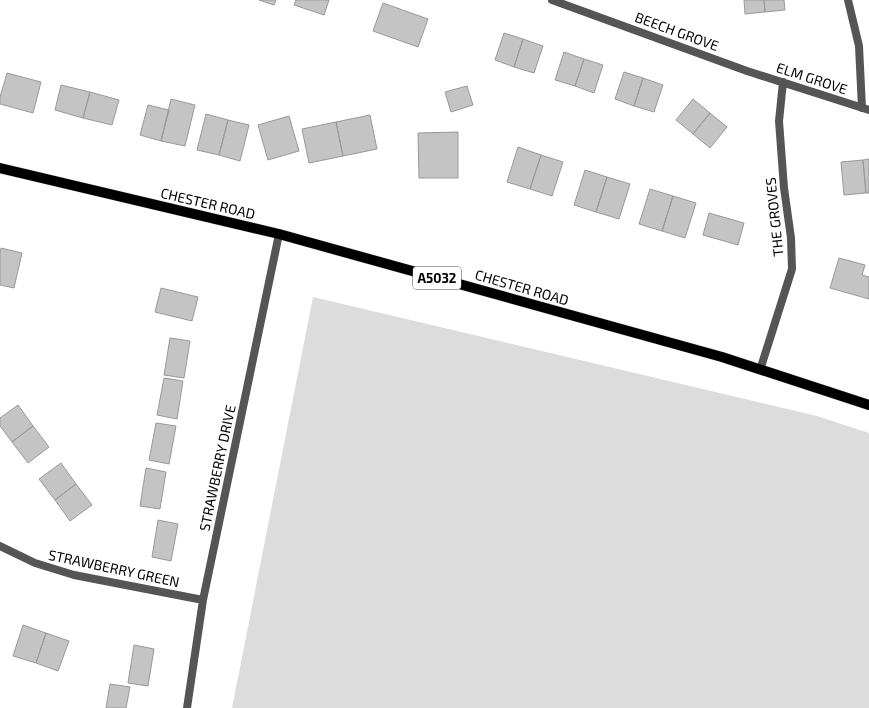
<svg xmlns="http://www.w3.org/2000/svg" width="869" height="708" font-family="'Exo 2',sans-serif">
<rect width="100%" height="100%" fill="#fff"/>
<path fill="#dcdcdc" d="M313,297l504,119 52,17v275h-637z"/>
<path fill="#c4c4c4" stroke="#999" d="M259,0h17l-2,5z
M296,0h33l-5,15 -30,-10z
M744,0h20l1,12 -20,2z
M764,0h20l1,10 -20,2z
M383,3l45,16 -10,28 -45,-16z
M504,33l19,6 -9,28 -19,-7z
M523,39l20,7 -9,27 -20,-6z
M564,52l20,7 -9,27 -20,-6z
M584,59l19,6 -9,28 -19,-7z
M624,72l19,6 -9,28 -19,-7z
M7,73l34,9 -8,31 -33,-9v-7z
M643,78l20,7 -9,27 -20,-6z
M61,85l29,7 -7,26 -28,-8z
M467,86l6,19 -22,7 -6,-20z
M90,92l29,8 -7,25 -29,-7z
M171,99l24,6 -10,41 -24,-5z
M693,99l17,14 -17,21 -17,-14z
M148,105l21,5 -8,31 -21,-6z
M710,113l17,14 -17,21 -17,-14z
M206,114l22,6 -9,35 -22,-5z
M370,115l7,34 -34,7 -7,-34z
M289,116l10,35 -31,9 -10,-35z
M228,120l21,5 -9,36 -21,-6z
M336,122l7,34 -34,7 -7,-34z
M458,132v46h-39l-1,-45z
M518,147l23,8 -11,34 -23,-7z
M541,155l22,7 -11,34 -22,-7z
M869,159v34h-3l-3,-33z
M863,160l3,33 -22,2 -3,-33z
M585,170l22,7 -11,35 -22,-7z
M607,177l23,7 -11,35 -23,-7z
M650,189l23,7 -11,35 -23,-7z
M673,196l23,7 -11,35 -23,-7z
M709,213l35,10 -6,22 -35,-10z
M1,248l21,5 -8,35 -14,-3v-32z
M839,258l26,7 -3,10 7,2v22l-39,-11z
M161,288l37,9 -6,24 -37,-9z
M170,338l20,3 -6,37 -20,-3z
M164,378l19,3 -6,38 -20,-4z
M18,405l15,21 -21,16 -12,-16v-8z
M156,423l20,3 -7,38 -20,-4z
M33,426l16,21 -21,16 -16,-21z
M61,463l15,21 -21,16 -16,-21z
M146,468l20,4 -6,37 -20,-3z
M76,484l16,21 -22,16 -15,-21z
M158,520l20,4 -7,37 -19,-4z
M23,625l23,8 -10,30 -23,-7z
M46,633l23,8 -11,30 -22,-8z
M134,645l20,4 -6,37 -20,-3z
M110,684l20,3 -4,21h-20z"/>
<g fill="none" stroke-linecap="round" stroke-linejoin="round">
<g stroke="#dbdbdb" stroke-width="11">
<path id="primary" d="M0,168l279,66 443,123 147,48"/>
</g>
<path stroke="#555" stroke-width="8" d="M552,0l195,71 122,39
M848,0l11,46 3,62
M760,370l32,-101 -1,-31 -7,-50 -5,-67 4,-39
M0,546l35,17 39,12 129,25
M187,708l16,-108 76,-366"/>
<use href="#primary" stroke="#000" stroke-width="10"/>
</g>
<g text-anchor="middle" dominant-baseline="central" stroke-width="3" stroke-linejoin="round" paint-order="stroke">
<rect fill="#fff" stroke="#4c4c4c" stroke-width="1" x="413" y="267" width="48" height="22" rx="3"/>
<g font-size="13" font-weight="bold" fill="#000">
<text x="437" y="278">A5032</text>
</g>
<g font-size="14" fill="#000" stroke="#fff">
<text transform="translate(677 31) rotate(20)">BEECH GROVE</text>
<text transform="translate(812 78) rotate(18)">ELM GROVE</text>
<text transform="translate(208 203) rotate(13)">CHESTER ROAD</text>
<text transform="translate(774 217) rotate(-96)">THE GROVES</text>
<text transform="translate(522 287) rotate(16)">CHESTER ROAD</text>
<text transform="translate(217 468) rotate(-78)">STRAWBERRY DRIVE</text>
<text transform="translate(114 568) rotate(12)">STRAWBERRY GREEN</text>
</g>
</g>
</svg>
